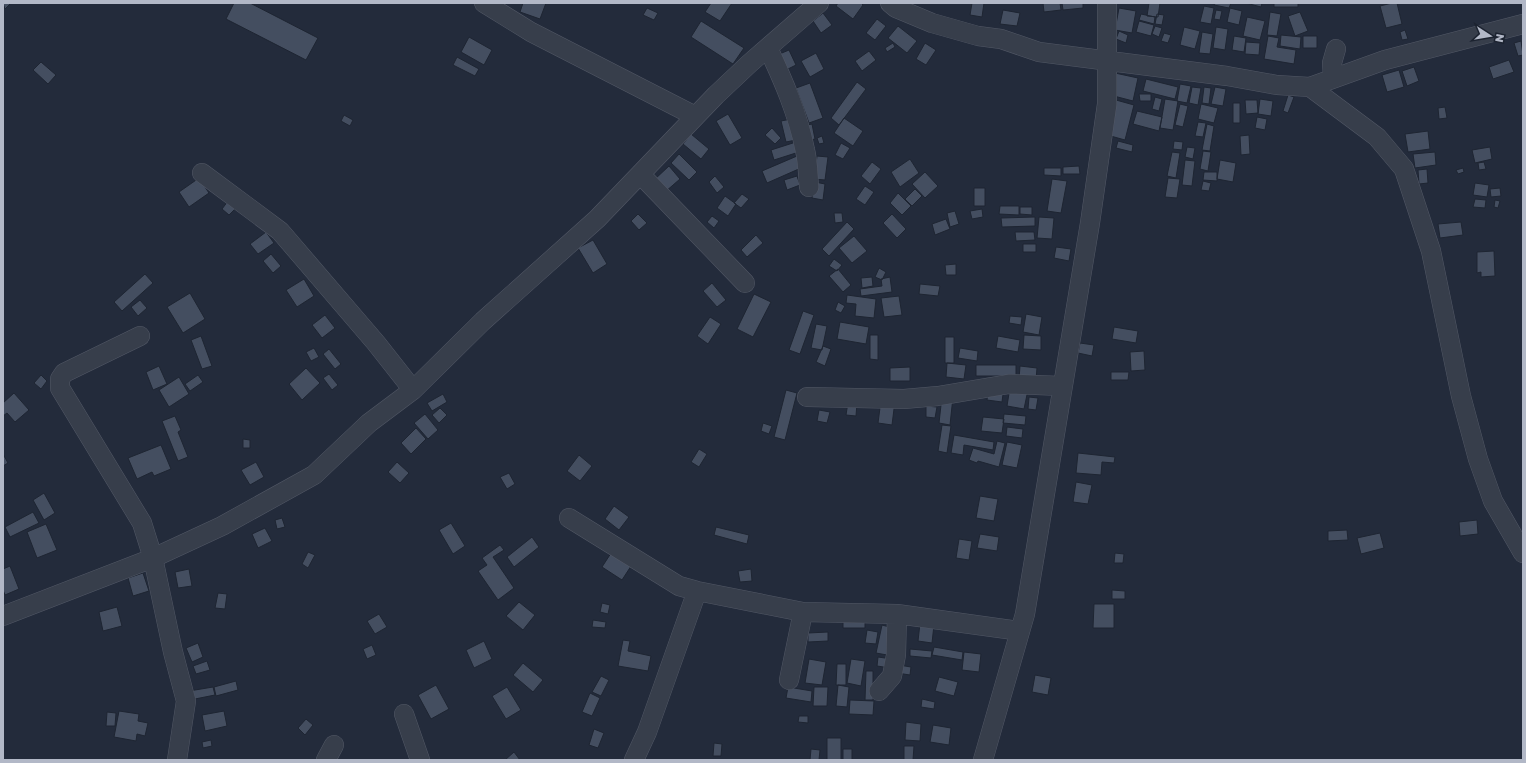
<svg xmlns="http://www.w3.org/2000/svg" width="1526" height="763" font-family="'Golos Text',sans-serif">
<rect width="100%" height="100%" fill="#232b3b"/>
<path fill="#444e60" stroke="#1e2532" d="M3,3h8l-6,6z
M234,3h16l68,35 -12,22 -80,-41z
M523,3h23l-6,16 -20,-7z
M711,3h21l-12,18 -15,-9z
M838,3h23l2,2 -10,14 -17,-13z
M972,3h12l-2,14 -12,-2z
M1043,3h17l1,7 -17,2z
M1062,3h21v5l-20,2z
M1149,3h11l-2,14 -11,-1z
M1215,3h16l-2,5 -15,-3z
M1246,3h16l-1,4z
M1274,3h24v4h-24z
M1392,3h5l5,21 -16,4 -6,-22z
M1204,6l10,2 -3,16 -11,-2z
M647,8l11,5 -4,7 -11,-5z
M1119,8l17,3 -4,22 -17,-3z
M1230,8l12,3 -3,14 -12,-3z
M1003,10l17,3 -3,13 -17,-2z
M1216,10l6,1 -2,9 -6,-1z
M1270,12l11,2 -4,22 -10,-1z
M1300,12l8,19 -13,5 -7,-20z
M823,13l9,12 -11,8 -8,-12z
M1141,14l14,3 -1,7 -15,-4z
M1157,14l7,1 -2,10 -7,-1z
M1247,17l18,4 -5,19 -17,-4z
M877,19l9,7 -11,14 -9,-7z
M701,21l43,27 -11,16 -42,-27z
M1139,21l15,4 -3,11 -15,-4z
M898,26l19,15 -10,12 -19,-15z
M1155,26l7,2 -3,9 -7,-3z
M1184,27l16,4 -5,18 -15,-4z
M1216,27l12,2 -3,21 -12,-2z
M1405,30l3,9 -6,1 -2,-8z
M1119,31l9,4 -2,8 -10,-4z
M1202,32l11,2 -3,20 -11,-1z
M1164,33l7,2 -3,8 -7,-2z
M1281,35l20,2 -1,12 -20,-3z
M1234,36l12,2 -2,14 -12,-2z
M1268,36l11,2 -2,9 19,3 -2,14 -30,-5z
M1303,36h14v12h-14z
M469,37l23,13 -8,15 -23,-13z
M1521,41l2,14 -5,1 -4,-13z
M1246,42l14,1 -1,12 -14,-1z
M893,43l2,4 -8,5 -2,-4z
M925,43l11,7 -10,15 -10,-6z
M789,50l7,15 -12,6 -7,-16z
M869,51l7,9 -14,11 -7,-10z
M816,53l8,16 -14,8 -9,-16z
M457,57l22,12 -4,7 -22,-11z
M1509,60l5,12 -21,7 -4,-12z
M41,62l15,13 -8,9 -15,-14z
M1414,67l5,14 -12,5 -5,-15z
M1399,70l5,17 -17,5 -5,-17z
M1115,73l23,5 -5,23 -23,-6z
M1146,79l32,8 -3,12 -32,-8z
M857,82l9,7 -27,36 -8,-7z
M810,83l13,35 -14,5 -13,-35z
M1180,84l11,2 -4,17 -10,-2z
M1192,87l9,1 -3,17 -9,-2z
M1204,87l7,1 -2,16 -7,-1z
M1215,87l11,2 -3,17 -12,-2z
M1139,94h12v7h-11z
M1288,95l6,2 -6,16 -5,-2z
M1155,97l7,2 -3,12 -7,-2z
M1165,99l13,2 -5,29 -13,-2z
M1260,99l13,2 -2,15 -13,-2z
M1116,100l18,5 -9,35 -18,-5z
M1245,100h12l1,13 -12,1z
M1233,103h7v20h-7z
M1180,104l8,2 -5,21 -8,-2z
M1201,104l17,4 -4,15 -16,-4z
M1445,107l2,11 -8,1 -1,-11z
M1137,111l25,6 -3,14 -26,-7z
M728,114l14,24 -12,7 -14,-24z
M344,115l9,5 -3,6 -9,-5z
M1257,117l10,2 -2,11 -10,-2z
M844,118l19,13 -10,15 -19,-13z
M791,119l5,21 -10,2 -5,-21z
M1198,122l8,1 -3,14 -8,-1z
M812,124l3,15 -9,2 -4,-15z
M1207,124l7,2 -4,25 -8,-1z
M772,128l9,10 -6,6 -10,-9z
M1428,131l2,18 -22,3 -3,-18z
M691,134l18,15 -8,10 -18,-15z
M1249,135l1,19 -9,1 -1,-19z
M822,136l2,7 -5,1 -2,-6z
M1118,141l15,4 -1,7 -16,-4z
M1174,141l9,1 -1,8 -9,-1z
M796,142l3,10 -25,8 -3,-10z
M841,143l9,5 -7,11 -8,-4z
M1187,147l8,1 -2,11 -8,-2z
M1490,147l2,12 -17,4 -3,-13z
M1203,151l8,1 -3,19 -8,-2z
M1172,152l8,1 -4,25 -9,-2z
M1435,152l1,13 -21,3 -2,-14z
M679,154l18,18 -8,8 -18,-17z
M797,156l4,12 -34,15 -5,-12z
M817,156l11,1 -3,23 -11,-1z
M910,159l9,14 -19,14 -9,-15z
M1185,160l10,1 -3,25 -10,-1z
M1220,160l16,3 -3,19 -16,-3z
M872,162l9,7 -11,15 -9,-8z
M1484,162l2,7 -7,1 -1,-7z
M669,166l11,13 -15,13 -11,-12z
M1079,166l1,8h-17v-7z
M1044,168h17v8l-17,-1z
M1463,168l1,4 -6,2 -2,-4z
M1427,169l1,14 -9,1 -1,-14z
M925,172l13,14 -13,12 -13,-14z
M1204,172h13v9l-14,-1z
M715,176l9,11 -7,6 -8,-11z
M797,176l3,9 -13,5 -3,-10z
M199,178l10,15 -20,14 -10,-15z
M1168,178l12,1 -3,19 -12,-1z
M1052,179l15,2 -6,32 -14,-2z
M1203,181l8,2 -2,8 -8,-1z
M815,182l10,2 -2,16 -11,-2z
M1475,183l14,2 -2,12 -14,-2z
M865,186l9,6 -9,13 -9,-6z
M974,188h11v18h-11z
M1500,188l1,8 -10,1 -1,-8z
M915,189l7,7 -10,10 -7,-7z
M898,193l13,13 -9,9 -12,-12z
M742,194l7,5 -8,9 -7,-5z
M725,196l11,8 -8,12 -11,-8z
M1475,199l11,1 -1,8 -12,-1z
M1495,200l5,1 -2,7 -4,-1z
M228,201l8,7 -7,7 -7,-6z
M1000,206h19v9l-20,-1z
M1020,207h12v8l-12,-1z
M982,209l1,8 -11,2 -2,-8z
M955,211l4,13 -9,3 -3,-14z
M834,213h8l1,9 -8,1z
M638,214l9,9 -8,7 -8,-9z
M892,214l14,15 -9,9 -14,-15z
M712,216l7,5 -5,7 -7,-6z
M1035,217v9l-33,1 -1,-9z
M1039,217l15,1 -2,21 -15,-1z
M946,219l4,10 -15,6 -3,-11z
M847,222l7,7 -25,27 -7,-7z
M1461,222l2,13 -23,3 -2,-14z
M266,232l8,11 -16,11 -8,-10z
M1015,232h19l1,8 -19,1z
M756,235l7,8 -16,14 -6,-7z
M854,236l13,15 -15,12 -13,-15z
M593,240l14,24 -14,9 -15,-25z
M1023,244h13v8h-13z
M1056,247l15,2 -2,12 -15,-3z
M1494,251l1,25 -14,1v-5l-4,1v-21z
M271,254l10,12 -8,7 -10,-12z
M834,259l8,6 -5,6 -8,-5z
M956,264v11h-10l-1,-10z
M879,268l7,4 -4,8 -7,-3z
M838,269l13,16 -8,7 -14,-16z
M145,274l8,9 -31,28 -8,-9z
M872,277l1,9 -11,2 -1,-10z
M890,277l2,15 -31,4 -1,-7 22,-3 -1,-7z
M304,279l10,17 -17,11 -11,-17z
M712,283l14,17 -9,7 -14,-16z
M920,284l20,2 -2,10 -19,-2z
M190,293l15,26 -22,14 -16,-26z
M754,294l17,8 -18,35 -16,-8z
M847,295l29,4 -2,19 -19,-2 1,-12 -10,-1z
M899,296l3,19 -18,2 -3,-19z
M140,300l7,8 -9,8 -7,-9z
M838,302l7,4 -4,7 -6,-3z
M803,311l11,4 -14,39 -11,-4z
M1026,314l16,3 -3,18 -16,-3z
M325,315l10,13 -13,10 -10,-13z
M1010,316l12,1 -1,8 -12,-2z
M710,317l11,7 -13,20 -11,-8z
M840,322l29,5 -3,17 -29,-5z
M816,324l11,2 -5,24 -11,-2z
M1114,327l24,4 -2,12 -24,-4z
M870,335h8v25l-8,-1z
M1024,335l17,1v14l-18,-1z
M201,336l11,30 -10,3 -11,-29z
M998,336l22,4 -2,12 -22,-4z
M945,337h9v26h-9z
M1080,343l14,2 -2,11 -14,-3z
M823,346l8,3 -6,17 -9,-4z
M314,348l5,9 -8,4 -5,-9z
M960,348l18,3 -1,10 -19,-3z
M329,349l12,15 -6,5 -12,-15z
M1144,351l1,19 -14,1 -1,-19z
M947,363l19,2 -2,14 -18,-2z
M976,365h40v11h-40z
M159,366l8,18 -14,6 -7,-18z
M1020,366l17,2 -1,12 -17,-1z
M910,367v14h-20v-13z
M306,368l14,15 -18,17 -13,-16z
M1111,372h18l-1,8h-17z
M329,374l9,11 -6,5 -9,-12z
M41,375l6,6 -6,8 -7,-6z
M198,375l5,7 -13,9 -5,-7z
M179,377l10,17 -20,13 -10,-17z
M1010,387l18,3 -4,19 -17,-3z
M786,390l11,3 -12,47 -11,-3z
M988,392l15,2 -1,8 -15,-2z
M14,393l15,17 -14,12 -8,-9 -4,3v-13z
M443,394l4,8 -15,9 -5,-8z
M942,396l11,1 -3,28 -11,-2z
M1029,397l9,1 -2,12 -8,-1z
M881,400l14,1 -3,24 -14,-2z
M848,402l9,1 -1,13 -10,-1z
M926,406l11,1 -2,11 -9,-1z
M440,408l7,7 -8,8 -7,-8z
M819,410l11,2 -3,11 -10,-2z
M425,414l13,16 -10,9 -14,-16z
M1004,414l22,2 -1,9 -22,-2z
M175,416l6,14 -3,2 10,25 -10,4 -16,-40z
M983,417l21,2 -2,14 -21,-2z
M763,423l9,3 -3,8 -8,-3z
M942,425l9,1 -4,27 -9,-2z
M1007,427l16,2 -1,9 -16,-2z
M416,428l10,11 -15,15 -10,-11z
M954,435l40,7 -1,8 -29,-5 -1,10 -12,-2z
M243,439l7,1v8h-7z
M997,441l8,2 -6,24 -21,-6 -1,2 -8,-3 4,-12 21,6z
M1007,442l15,3 -5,23 -15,-3z
M161,445l10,24 -17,7 -2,-4 -15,7 -9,-21z
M699,449l8,5 -8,13 -8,-5z
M1078,453l37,4 -1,6 -12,-1 -1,13 -25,-2z
M3,454l5,9 -5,3z
M579,455l13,11 -12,15 -13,-10z
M256,462l8,15 -14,8 -9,-15z
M397,462l12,11 -9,10 -12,-11z
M509,473l6,11 -8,5 -7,-12z
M1076,482l16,3 -4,19 -15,-2z
M44,493l11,20 -11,7 -11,-20z
M980,496l18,3 -4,22 -18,-3z
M614,506l15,11 -10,13 -14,-11z
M33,512l6,11 -29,14 -5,-10z
M282,518l3,9 -8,2 -2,-9z
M1477,520l1,14 -18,2 -1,-14z
M451,523l14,23 -12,8 -14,-24z
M46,524l11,26 -20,8 -10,-26z
M716,527l33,8 -2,9 -33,-9z
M265,528l7,13 -14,7 -6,-14z
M1347,530l1,10 -20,1v-10z
M1380,533l4,15 -23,6 -4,-16z
M980,534l19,3 -2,14 -20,-3z
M532,537l7,10 -25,20 -7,-10z
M959,539l13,2 -3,19 -13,-2z
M500,545l4,5 -11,7 21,31 -16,12 -20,-29 9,-6 -5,-7z
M613,550l20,13 -11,17 -20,-13z
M308,552l7,3 -7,13 -6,-4z
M1115,553l9,1 -1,9h-9z
M10,566l9,23 -14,6 -2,-5v-21z
M189,569l3,17 -14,2 -3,-16z
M751,569l1,12 -12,1 -2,-11z
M143,573l6,18 -16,5 -5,-18z
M1112,590l13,1v8h-13z
M218,593l9,1 -2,15 -10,-1z
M519,602l16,13 -12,15 -17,-14z
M602,603l8,2 -2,9 -8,-2z
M1094,604h20v24h-21z
M117,607l5,19 -19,5 -4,-19z
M379,614l8,13 -12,7 -8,-13z
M843,615h22v13h-22z
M593,620l13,2 -1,6 -13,-1z
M920,623l14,2 -2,18 -14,-2z
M882,625l11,3 -6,27 -11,-2z
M867,630l11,2 -2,12 -11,-1z
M828,632v9l-20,1v-9z
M623,640l7,1 -2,10 23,5 -3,15 -30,-5z
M484,641l8,18 -18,9 -8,-18z
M198,643l5,14 -11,5 -6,-14z
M372,645l4,10 -9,4 -4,-10z
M934,647l29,5 -1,8 -30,-5z
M910,649l22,2 -1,7 -21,-2z
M964,652l17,2 -2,18 -17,-2z
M878,657l14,2 -2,9 -13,-2z
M809,659l17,3 -4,23 -17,-2z
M851,659l14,2 -4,25 -14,-3z
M207,661l3,9 -14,4 -3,-8z
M523,663l20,17 -10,12 -20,-17z
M837,664h9v21h-10z
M899,665l12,2 -1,8 -13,-2z
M866,671h7v29h-8z
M1035,675l16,3 -3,17 -16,-3z
M601,676l8,4 -8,16 -9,-4z
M939,677l19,5 -4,14 -19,-5z
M236,681l2,9 -22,6 -2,-9z
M436,685l13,24 -18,10 -13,-24z
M838,685l11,2 -2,20 -11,-1z
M213,687l2,8 -25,5 -1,-9z
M507,687l14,23 -15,9 -14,-23z
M788,687l24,4 -1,11 -25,-4z
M814,687h14l-1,19h-14z
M590,693l10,5 -8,18 -10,-4z
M922,699l13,3 -1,7 -13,-2z
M850,700l24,1 -1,14 -24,-1z
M119,711l20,3 -1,7 10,2 -3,13 -8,-2 -1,7 -22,-4z
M224,711l3,15 -22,5 -3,-16z
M107,712l9,1 -1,13h-9z
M799,716h9v7l-10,-1z
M306,719l7,6 -8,10 -7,-7z
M906,722l15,2 -1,17 -15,-1z
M933,725l18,3 -2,17 -19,-3z
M594,729l10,4 -6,15 -9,-3z
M827,738h14v22h-14z
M211,740l1,6 -9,2 -1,-6z
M714,743l8,1 -1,12h-8z
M904,746h10l-1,14h-9z
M811,749l9,1 -1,10h-9z
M843,749h9v11h-9z
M514,752l6,8h-15z"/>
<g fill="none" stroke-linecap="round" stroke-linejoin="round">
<g stroke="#525866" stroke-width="20">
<path id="minor" d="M484,3l47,29 164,84
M890,3l6,5 36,15 46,13 23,3 38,13 188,24 50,9 33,2 75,-27 138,-36
M768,48c15,32 30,66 37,102 3,12 3,25 4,37
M1333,77l-1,-14 4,-14
M1310,87l67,50 27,32 27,82 30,145 17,63 15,42 30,52
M202,173l78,58 96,112 37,47
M641,175l104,108
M140,336l-76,37 -4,6v9l82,135 11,35 20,94 13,49 -9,59
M807,397l97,2 34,-3 71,-12 53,2
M569,518l110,68 18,5 106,21 94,2 123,17
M3,616l150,-58 69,-32 92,-51 55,-52 44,-33 70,-69 114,-102 119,-124 34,-32 69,-60
M789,680l14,-68
M879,691l13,-15 4,-21 1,-41
M404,714l16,46
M326,760l8,-15
M634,760l13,-28 50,-141
M983,760l42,-146 65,-391 17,-119v-101"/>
</g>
<use href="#minor" stroke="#373e4b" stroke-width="19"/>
</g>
<rect width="1526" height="763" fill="none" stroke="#b2b8c7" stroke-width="8"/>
<g transform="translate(1490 36) rotate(102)" stroke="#1c2330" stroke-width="3" paint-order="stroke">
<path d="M0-3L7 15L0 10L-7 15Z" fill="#b2b8c7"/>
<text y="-6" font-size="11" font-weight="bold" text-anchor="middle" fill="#b2b8c7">N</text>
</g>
</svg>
